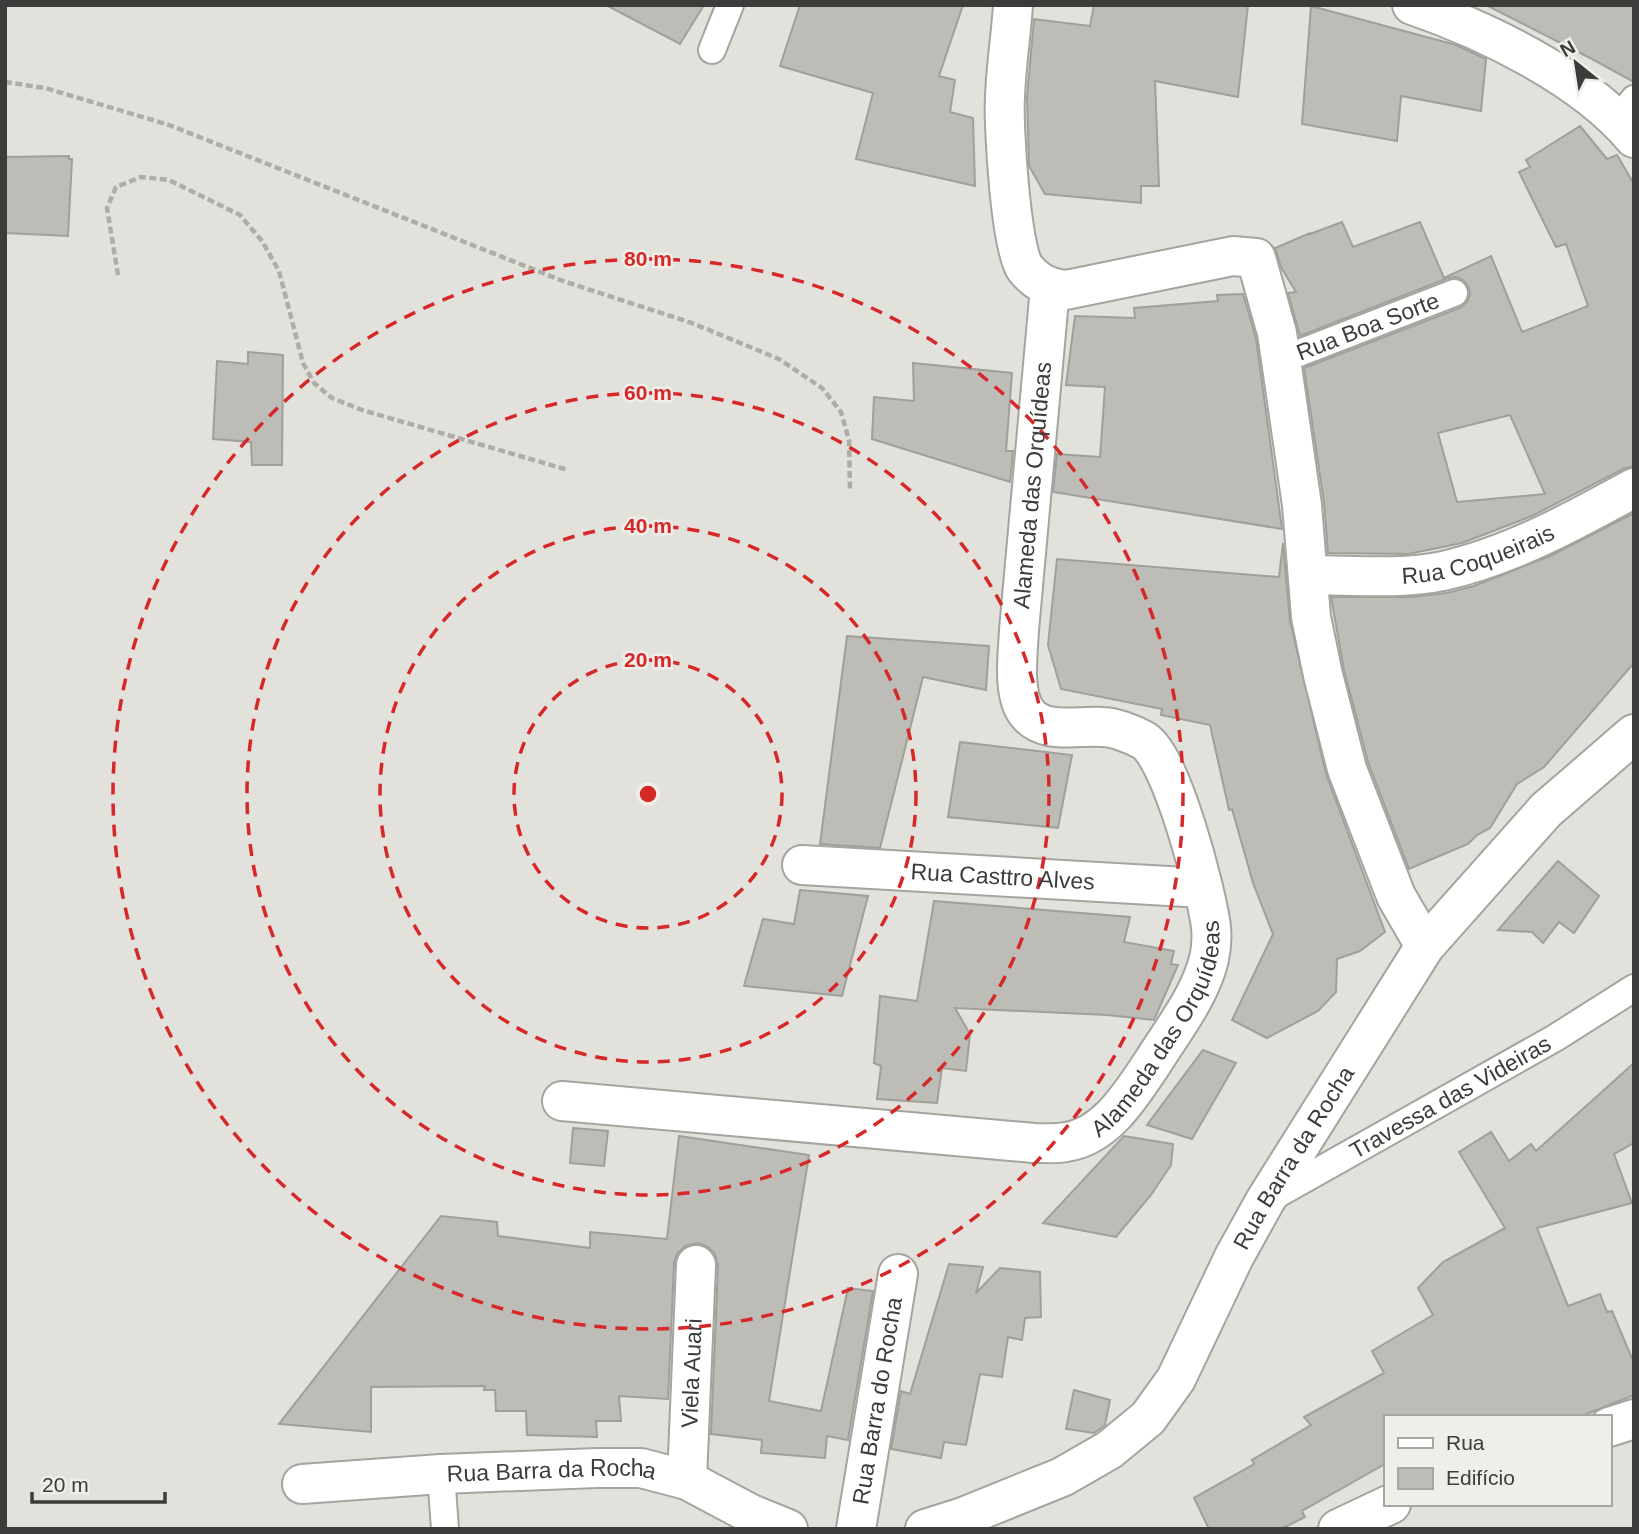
<svg xmlns="http://www.w3.org/2000/svg" width="1639" height="1534" font-family="Helvetica,sans-serif">
<rect width="100%" height="100%" fill="#e2e1db"/>
<path fill="#bdbcb6" stroke="#a09f9a" stroke-width="2" fill-rule="evenodd" d="M606,5h98l-24,39z
M800,5h163l-24,71 16,4 -5,32 23,6 2,68 -119,-27 17,-66 -93,-27z
M1094,5h154l-10,92 -83,-16 4,105h-18v17l-96,-9 -16,-28 -2,-68 7,-79 56,7z
M1486,5h148v77l-42,-23z
M1311,6l145,39 30,14 -5,52 -80,-15 -4,45 -95,-17z
M1580,126l27,33 10,-4 17,29v282l-11,3 -91,47 -70,27 -54,11 -80,-1 -4,-51 -20,-134 156,-60 7,-6 3,-7 -1,-7 -6,-8 -7,-3 -8,1 -148,58 -12,-43 8,-1 -15,-25 -6,-19 35,-15v1l32,-12 11,25 67,-25 24,56 47,-22 31,76 66,-26 -22,-62 -10,3 -37,-75 11,-5 -4,-7zM1510,415l35,79 -88,8 -19,-69z
M69,156v3h3l-4,77 -63,-3v-76z
M1243,294l13,44 26,191 -229,-37 4,-38 43,3 5,-70 -39,-2 9,-69 60,2 -1,-10 84,-7 -1,-6z
M248,352l35,3 -1,110h-30l-1,-23 -38,-3 4,-78 31,3z
M913,363l99,10 -6,78h7l-3,31 -138,-43 2,-42 40,4z
M1634,513v150l-90,104 -27,17 -27,44 -13,7 -9,9 -59,25 -41,-107 -24,-92 -13,-73h81l35,-4 27,-7 76,-30z
M1283,543l7,78 36,153 59,158 -25,19 -23,8 -1,33 -18,19 -51,27 -35,-18 41,-86 -20,-51 -21,-74 -3,1 -19,-85 -49,-10 1,-6 -101,-20 -13,-44 9,-86 222,18z
M847,636l142,10 -3,44 -63,-13 -43,171 -60,-4z
M960,742l112,13 -14,73 -110,-11z
M1558,861l41,35 -25,37 -15,-11 -16,21 -11,-11 -34,-2z
M800,890l68,6 -26,100 -98,-10 19,-67 31,5z
M934,901l196,16 -6,25 50,9 -3,13 7,1 -24,55 -47,-5 -152,-7 15,26 -4,37 -24,-3 -5,35 -60,-4 4,-33 -7,-3 6,-67 37,5z
M1203,1050l33,13 -44,76 -45,-14z
M1634,1063v80l-20,11 18,49 -95,25 31,78 32,-12 7,18 5,-1 22,52v32l-55,22h-194v47l-83,47 3,6 -24,12h-72l-15,-31 60,-34 -2,-4 59,-35 -7,-8 80,-44 -12,-22 61,-36 -15,-27 25,-26 62,-34 -46,-76 32,-20 18,29 22,-17 5,7z
M573,1128l35,3 -4,35 -34,-3z
M679,1136l130,19 -40,246 52,10 27,-123 25,3 -25,149 -21,-4 -2,22 -64,-5 1,-13 -51,-6 7,-168 -3,-12 -7,-7 -10,-4 -13,3 -8,8 -3,9 -6,136 -49,-3 2,25h-25l1,16 -70,-2 -1,-24h-30l-1,-21h-11l1,-4 -114,1v45l-92,-8 162,-208 56,6 1,14 92,12v-16l77,7z
M1124,1136l49,8 -2,21 -20,30 -35,42 -73,-14z
M949,1264l34,3 -7,26 24,-25 40,4 1,45 -16,1 -3,22 -14,-3 -6,40 -22,-3 -14,71 -22,-3 -3,16 -50,-9 10,-58 9,3z
M1074,1390l36,10 -5,25 -11,8 -28,-4z"/>
<g fill="none" stroke-linecap="round" stroke-linejoin="round">
<g stroke="#a5a49e" stroke-width="30">
<g id="lane">
<path d="M712,50l18,-45"/>
<path d="M1618,119l16,-20"/>
<path id="s1" d="M1281,360l173,-67"/>
<path id="s2" d="M1269,1199l286,-161 79,-50"/>
<path d="M441,1474l4,55"/>
</g>
</g>
<g stroke="#a5a49e" stroke-width="42">
<g id="street">
<path d="M1013,5c-2,31 -7,61 -8,92 -2,26 6,154 20,171 11,14 23,20 41,22l167,-34 23,2 21,75 4,27 21,145 9,112 12,58 24,94 49,127 29,50"/>
<path d="M1412,5c73,25 171,72 222,133"/>
<path id="s3" d="M1309,575c44,0 91,5 134,-4 67,-15 131,-50 191,-83"/>
<path id="s4" d="M802,865l401,23"/>
<path id="s5" d="M562,1101l472,42c10,0 22,1 32,-1 41,-6 66,-49 87,-80 20,-32 47,-66 56,-103 2,-9 3,-22 2,-32 -4,-33 -40,-173 -68,-187 -11,-6 -29,-13 -41,-13 -24,-2 -58,8 -75,-14 -15,-19 -9,-60 -8,-83l31,-342"/>
<path d="M1609,1427l25,-8"/>
<path id="s6" d="M687,1480l9,-215"/>
<path id="s7" d="M302,1484l139,-10 156,-6h44l46,12 64,34 37,15"/>
<path id="s8" d="M856,1529l42,-255"/>
<path id="s9" d="M925,1529l38,-12 99,-40 47,-27 39,-32 28,-39 58,-122 31,-56 160,-255 121,-136 88,-76"/>
<path d="M1338,1529l53,-25"/>
</g>
</g>
<path stroke="#aeada8" stroke-width="4.5" stroke-dasharray="7 3.5" stroke-linecap="butt" d="M5,82l40,6 124,37 394,156 129,42 87,36 43,29 19,24 8,28 1,50
M118,275l-11,-67 9,-21 25,-10 28,3 71,35 22,26 17,30 24,92 11,20 18,15 30,12 206,60"/>
<use href="#lane" stroke="#fff" stroke-width="26"/>
<use href="#street" stroke="#fff" stroke-width="38"/>
</g>
<g fill="none" stroke="#d62828" stroke-width="3.5" stroke-dasharray="12 9">
<circle cx="648" cy="794" r="134"/>
<circle cx="648" cy="794" r="268"/>
<circle cx="648" cy="794" r="401"/>
<circle cx="648" cy="794" r="535"/>
</g>
<g text-anchor="middle" dominant-baseline="central" stroke-width="5" stroke-linejoin="round" paint-order="stroke">
<g font-size="23" fill="#3c3c3a" stroke="#efeee8">
<text stroke="none"><textPath href="#s1" startOffset="93">Rua Boa Sorte</textPath></text>
<text stroke="none"><textPath href="#s5" startOffset="1332">Alameda das Orquídeas</textPath></text>
<text stroke="none"><textPath href="#s3" startOffset="172">Rua Coqueirais</textPath></text>
<text stroke="none"><textPath href="#s4" startOffset="201">Rua Casttro Alves</textPath></text>
<text stroke="none"><textPath href="#s5" startOffset="660">Alameda das Orquídeas</textPath></text>
<text stroke="none"><textPath href="#s2" startOffset="208">Travessa das Videiras</textPath></text>
<text stroke="none"><textPath href="#s9" startOffset="550">Rua Barra da Rocha</textPath></text>
<text stroke="none"><textPath href="#s6" startOffset="107">Viela Auari</textPath></text>
<text stroke="none"><textPath href="#s8" startOffset="130">Rua Barra do Rocha</textPath></text>
<text stroke="none"><textPath href="#s7" startOffset="250">Rua Barra da Rocha</textPath></text>
</g>
</g>
<circle cx="648" cy="794" r="10" fill="#d62828" stroke="#efeee8" stroke-width="3.5"/>
<g font-size="21" text-anchor="middle" font-weight="bold" fill="#d62828" stroke="#efeee8" stroke-width="5" stroke-linejoin="round" paint-order="stroke">
<text x="648" y="266">80 m</text>
<text x="648" y="400">60 m</text>
<text x="648" y="533">40 m</text>
<text x="648" y="667">20 m</text>
</g>
<rect width="1639" height="1534" fill="none" stroke="#3c3c3a" stroke-width="14"/>
<rect x="1384" y="1415" width="228" height="91" fill="#efeee8" stroke="#a7a7a2" stroke-width="2"/>
<rect x="1398" y="1438" width="35" height="10" fill="#ffffff" stroke="#a7a7a2" stroke-width="2"/>
<text x="1446" y="1450" font-size="21" fill="#3c3c3a">Rua</text>
<rect x="1398" y="1468" width="35" height="21" fill="#bdbcb6" stroke="#a7a7a2" stroke-width="2"/>
<text x="1446" y="1485" font-size="21" fill="#3c3c3a">Edifício</text>
<g transform="translate(1576 63) rotate(330)" stroke="#efeee8" stroke-width="5" paint-order="stroke">
<path d="M0-5L12 26L0 18L-12 26Z" fill="#3c3c3a"/>
<text y="-10" font-size="19" font-weight="bold" text-anchor="middle" fill="#3c3c3a">N</text>
</g>
<path d="M32 1492v10h133v-10" fill="none" stroke="#3c3c3a" stroke-width="3.5"/>
<text x="42" y="1492" font-size="21" fill="#3c3c3a" stroke="#efeee8" stroke-width="5" paint-order="stroke">20 m</text>
</svg>
